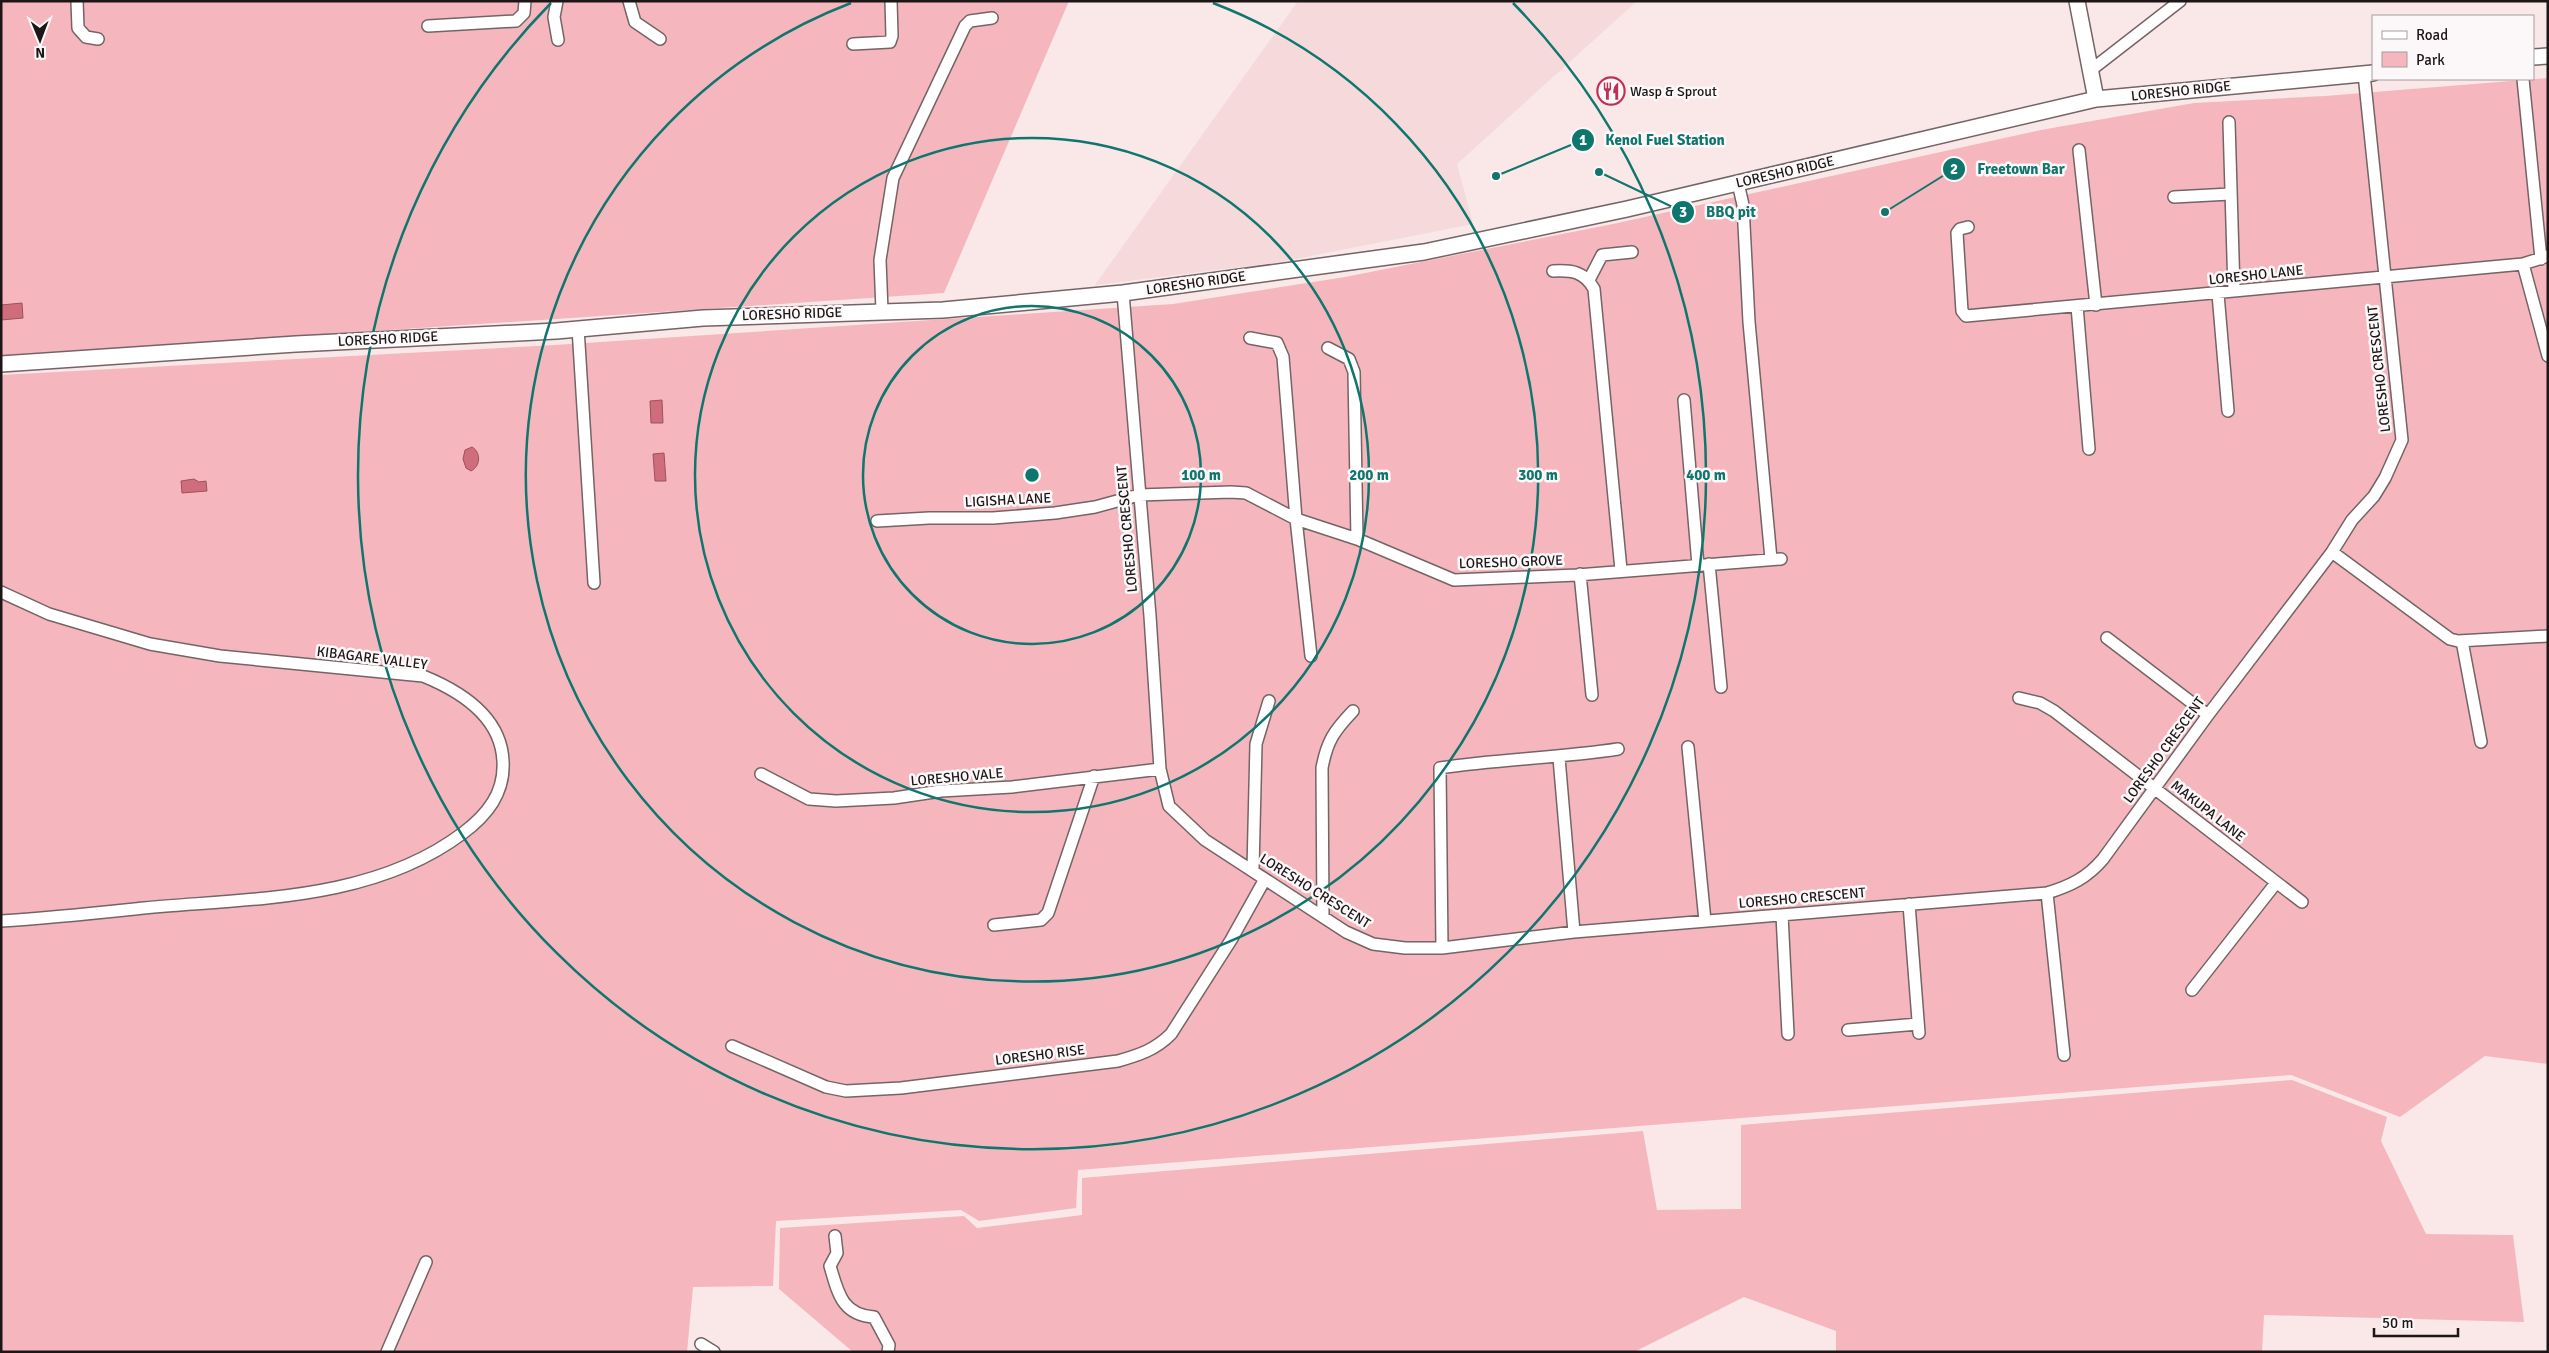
<svg xmlns="http://www.w3.org/2000/svg" width="2549" height="1353" font-family="Signika,sans-serif">
<rect width="100%" height="100%" fill="#fae7e8"/>
<path fill="#f5d9db" d="M1298,1h339l-180,163 16,60 -193,38 -185,23z"/>
<path fill="#f5b7bd" d="M1,1h1068l-125,292 -943,63z
M2548,78v986l-63,-8 -85,61 -109,-42 -1213,95 -2,38 -97,13 -18,-11 -185,11 -3,65 -80,1 -6,65h-686v-977l554,-30 618,-41 172,-27 268,-53 428,-94 153,-27 131,-7z
M2292,1080l95,37 -6,24 45,93 87,1 11,87 -260,-7 -2,37h-426v-21l-92,-34 -110,55h-781l-74,-63 1,-61 184,-12 13,12 105,-13v-37l561,-47 14,79 84,-1v-84z"/>
<path fill="#d06d7c" stroke="#9a535d" d="M22,303l1,15 -22,2v-15z
M662,400l1,23h-12l-1,-22z
M472,447c9,5 9,19 -1,24l-5,-3 -3,-9 2,-9z
M664,453l2,28h-11l-2,-27z
M194,479l5,3 7,-1 1,10 -25,2 -1,-12z"/>
<g fill="none" stroke-linecap="round" stroke-linejoin="round">
<g stroke="#746465" stroke-width="14">
<path id="street" d="M77,1l1,27 8,9 12,2
M557,1l-3,16 4,23
M629,1l6,21 25,17
M428,26l88,-5 8,-8 1,-12
M853,44l37,-2 2,-6 -1,-35
M2091,70l89,-69
M2523,79l18,180
M2229,122l5,169
M2079,150l17,155
M1738,183l5,22 6,117 22,237
M2174,197l56,-3
M1968,227l-8,2 -3,4 5,78 4,5 557,-52 25,-8
M2523,264l25,92
M1553,271c18,-1 31,0 41,18l27,281
M1589,280l13,-25 30,-3
M1123,293l27,323 10,153 9,37 36,34 141,92 27,12 32,4h37l132,-16 473,-39c23,-7 40,-15 56,-34l105,-144 124,-163 20,-32 22,-24 11,-18 17,-38 -38,-366
M2218,294l10,117
M2077,306l12,143
M882,311l-2,-51 13,-82 72,-152 5,-5 22,-3
M578,328l16,255
M1250,338l27,5 6,14 13,162 15,137
M1328,348l21,11 5,13 3,167
M1684,400l14,165
M877,521l52,-3h64l62,-5 40,-6 44,-12 92,-3 15,1 50,26 61,20 97,41 123,-5 204,-16
M2332,552l118,87 8,2 90,-5
M1709,564l12,123
M1580,574l12,121
M1,592l48,22 101,30 70,12 203,20c37,15 78,40 80,85 2,32 -16,54 -40,72 -90,68 -211,65 -319,75 -48,5 -95,10 -143,13
M2107,638l101,77
M2462,641l19,101
M2019,698l21,5 14,8 248,191
M1688,747l17,174
M1559,758l15,174
M761,774l48,25 27,2 58,-3 47,-7 71,-4 148,-18
M1253,870l3,-126 13,-43
M2047,893l17,162
M1909,904l10,129
M1782,915l6,119
M1323,916l-1,-148c5,-27 12,-37 31,-57
M994,925l47,-5 7,-7 46,-137
M1442,948l-2,-180c59,-9 119,-10 178,-19
M2192,990l84,-107
M1848,1030l70,-6
M732,1046l94,41 20,4 55,-3 217,-27c21,-6 37,-11 53,-27l60,-94 34,-61
M835,1236l2,17 -7,13c8,27 12,49 44,51l15,28 -1,7
M701,1344l13,8
M387,1352l39,-90"/>
</g>
<g stroke="#746465" stroke-width="18">
<path id="secondary" d="M2077,1l19,98
M2533,57l15,-1
M1,364l295,-20 260,-13 147,-13 240,-8 180,-17 301,-41 203,-43 469,-110 277,-26"/>
</g>
<use href="#street" stroke="#fff" stroke-width="11"/>
<use href="#secondary" stroke="#fff" stroke-width="15"/>
</g>
<g fill="none" stroke="#0f766e" stroke-width="2.5">
<circle cx="1032" cy="475" r="169"/>
<circle cx="1032" cy="475" r="337"/>
<path d="M1213 3A506 506 0 1 1 851 3"/>
<path d="M1513 3A674 674 0 1 1 551 3"/>
</g>
<defs>
<g id="restaurant-ring" transform="scale(1.4375)"><circle r="9.5" fill="#fcf8f9" stroke="#c03054" stroke-width="1.5"/><path d="M-5-6h1v4h1v-4h1v4h1v-4h1v5L-1.5 .5V6h-2V.5L-5-1ZM5-6V6H3V1.5H1.5Q1.5-4 5-6Z" fill="#c03054"/></g>
</defs>
<g fill-rule="evenodd">
<use href="#restaurant-ring" x="1611" y="91"/>
</g>
<g text-anchor="middle" dominant-baseline="central" stroke-width="5" stroke-linejoin="round" paint-order="stroke">
<g font-size="14" fill="#1c1616" stroke="#fcf8f9" text-anchor="start">
<text x="1630" y="91">Wasp &amp; Sprout</text>
</g>
<g font-size="14" fill="#1c1616" stroke="#fcf8f9">
<text transform="translate(2181 91) rotate(-6)">LORESHO RIDGE</text>
<text transform="translate(1785 172) rotate(-13)">LORESHO RIDGE</text>
<text transform="translate(2256 275) rotate(-6)">LORESHO LANE</text>
<text transform="translate(1196 283) rotate(-8)">LORESHO RIDGE</text>
<text transform="translate(792 314) rotate(-2)">LORESHO RIDGE</text>
<text transform="translate(388 339) rotate(-3)">LORESHO RIDGE</text>
<text transform="translate(2379 369) rotate(-96)">LORESHO CRESCENT</text>
<text transform="translate(1008 500) rotate(-3)">LIGISHA LANE</text>
<text transform="translate(1127 529) rotate(-95)">LORESHO CRESCENT</text>
<text transform="translate(1511 562) rotate(-2)">LORESHO GROVE</text>
<text transform="translate(372 658) rotate(7)">KIBAGARE VALLEY</text>
<text transform="translate(2164 750) rotate(-54)">LORESHO CRESCENT</text>
<text transform="translate(957 777) rotate(-5)">LORESHO VALE</text>
<text transform="translate(2208 811) rotate(38)">MAKUPA LANE</text>
<text transform="translate(1315 891) rotate(32)">LORESHO CRESCENT</text>
<text transform="translate(1802 898) rotate(-5)">LORESHO CRESCENT</text>
<text transform="translate(1040 1055) rotate(-7)">LORESHO RISE</text>
</g>
</g>
<circle cx="1032" cy="475" r="8" fill="#0f766e" stroke="#fcf8f9" stroke-width="2.5"/>
<g font-size="15" text-anchor="middle" font-weight="bold" fill="#0f766e" stroke="#fcf8f9" stroke-width="5" stroke-linejoin="round" paint-order="stroke">
<text x="1201" y="480">100 m</text>
<text x="1369" y="480">200 m</text>
<text x="1538" y="480">300 m</text>
<text x="1706" y="480">400 m</text>
</g>
<path fill="none" stroke="#0f766e" stroke-width="2" d="M1496 176L1583 140M1885 212L1954 169M1599 172L1683 212"/>
<g fill="#0f766e" stroke="#fcf8f9" stroke-width="2">
<circle cx="1496" cy="176" r="5"/>
<circle cx="1885" cy="212" r="5"/>
<circle cx="1599" cy="172" r="5"/>
<circle cx="1583" cy="140" r="12"/>
<circle cx="1954" cy="169" r="12"/>
<circle cx="1683" cy="212" r="12"/>
</g>
<g font-size="15" text-anchor="middle" font-weight="bold" fill="#fff">
<text x="1583" y="145">1</text>
<text x="1954" y="174">2</text>
<text x="1683" y="217">3</text>
</g>
<g font-size="15" text-anchor="middle" font-weight="bold" fill="#0f766e" stroke="#fcf8f9" stroke-width="5" stroke-linejoin="round" paint-order="stroke">
<text x="1665" y="145">Kenol Fuel Station</text>
<text x="2021" y="174">Freetown Bar</text>
<text x="1731" y="217">BBQ pit</text>
</g>
<rect width="2549" height="1353" fill="none" stroke="#1c1616" stroke-width="5"/>
<rect x="2372" y="15" width="162" height="65" fill="#fcf8f9" stroke="#a29e9e"/>
<rect x="2382" y="31" width="25" height="8" fill="#ffffff" stroke="#a29e9e"/>
<text x="2416" y="40" font-size="15" fill="#1c1616">Road</text>
<rect x="2382" y="52" width="25" height="15" fill="#f5b7bd" stroke="#a29e9e"/>
<text x="2416" y="65" font-size="15" fill="#1c1616">Park</text>
<g transform="translate(40 40) rotate(179)" stroke="#fcf8f9" stroke-width="4" paint-order="stroke">
<path d="M0-4L9 19L0 12L-9 19Z" fill="#1c1616"/>
<text y="-8" font-size="14" font-weight="bold" text-anchor="middle" fill="#1c1616">N</text>
</g>
<path d="M2374 1328v8h84v-8" fill="none" stroke="#1c1616" stroke-width="2.5"/>
<text x="2382" y="1328" font-size="15" fill="#1c1616" stroke="#fcf8f9" stroke-width="4" paint-order="stroke">50 m</text>
</svg>
